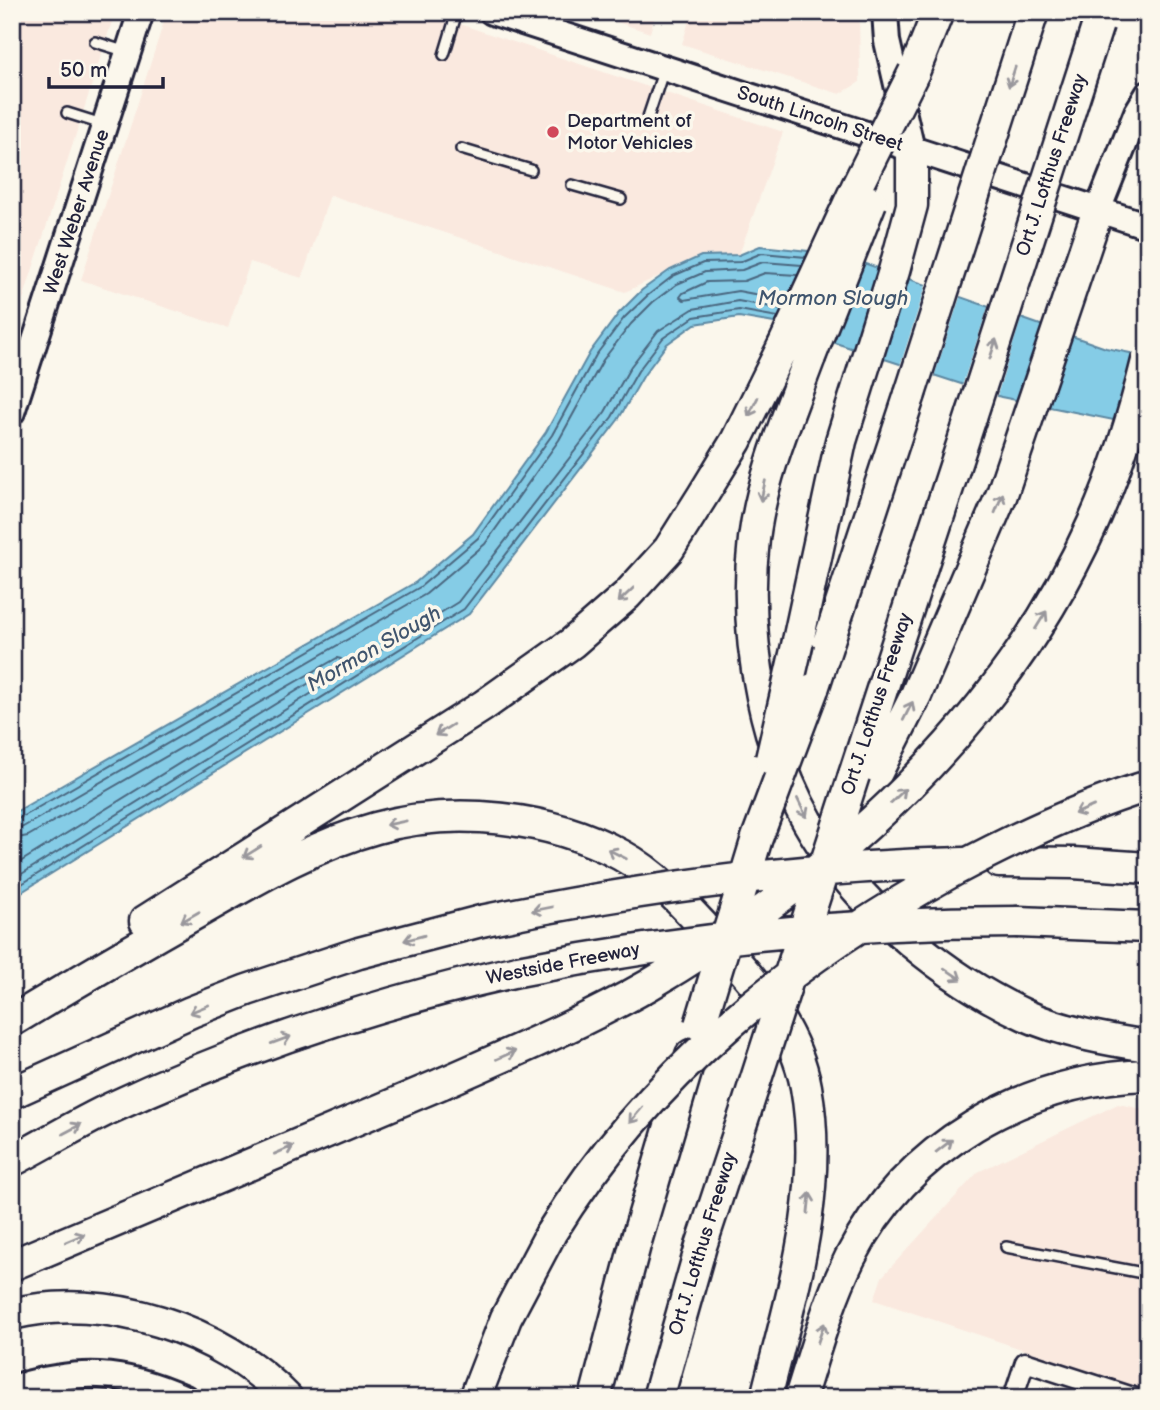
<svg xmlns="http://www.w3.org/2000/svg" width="1160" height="1410" font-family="'Balsamiq Sans',sans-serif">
<rect width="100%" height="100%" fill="#fbf7ec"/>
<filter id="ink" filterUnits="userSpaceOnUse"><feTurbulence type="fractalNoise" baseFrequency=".0143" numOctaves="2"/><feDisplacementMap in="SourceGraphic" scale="14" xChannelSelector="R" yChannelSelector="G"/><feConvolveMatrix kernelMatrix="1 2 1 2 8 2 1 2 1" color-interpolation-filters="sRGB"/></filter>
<g filter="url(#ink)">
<path fill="#fae9df" d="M12,12h103l-103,322z
M167,12h257l359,120 -44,123 -38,1 -76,36 -295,-97 -28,83 -52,-16 -22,66 -147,-48z
M587,12h69l-6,21z
M692,12h167l1,70 -20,12 -158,-50z
M1118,1104l30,6v281l-274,-91 8,-23 96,-105z"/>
<path fill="#85cce6" stroke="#5d88a2" stroke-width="2" d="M760,246l78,8 268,94 29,6 13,-3v76l-147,-30 -227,-74 -35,-6 -44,7 -28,20 -23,31 -26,45 -149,194 -457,284v-84l404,-232 57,-48 73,-102 44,-80 29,-39 23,-23 28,-20 31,-14 38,-1z"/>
<path fill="#fbf7ec" d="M927,282l34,12 -28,86 -34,-11z
M989,304l33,12 -26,83 -35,-10z"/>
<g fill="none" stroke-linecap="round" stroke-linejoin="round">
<path stroke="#4a667f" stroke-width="2" d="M786,300l-48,-9 -54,9 -4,-3 3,-4 24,-11 37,-1 21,-8 32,2
M12,820l6,-1 402,-232 58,-49 74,-103 44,-80 28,-37 23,-22 26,-20 30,-13 37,-1 22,-9 44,4
M12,829l11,-2 403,-233 59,-50 74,-104 44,-80 28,-36 22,-22 24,-18 28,-12 37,-2 21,-8 39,3
M12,839l16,-3 309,-178 4,1 -1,5 -328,203
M12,880l446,-278 147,-190 26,-46 27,-35 35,-22 45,-8 44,8
M12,890l452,-281 148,-192 26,-46 25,-33 31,-21 45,-7 39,7"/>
<g stroke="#22223b" stroke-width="14">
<path id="lane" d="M95,42l32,10
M444,55l13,-43
M67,113l35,11
M647,120l17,-51
M461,149l70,21
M572,185l49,14
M1006,1247l142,27"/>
</g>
<g stroke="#22223b" stroke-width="23">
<path id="street" d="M1013,1398l12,-36 111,36"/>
</g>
<g stroke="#22223b" stroke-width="30">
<path id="secondary" d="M492,12l656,214
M885,12l2,29 25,109
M1098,210l39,-98 11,-18
M12,412l129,-400
M12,1388c66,-19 109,-19 173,10"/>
</g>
<g stroke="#22223b" stroke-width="35">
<path id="highway" d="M914,72l24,-60
M810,357c-22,59 -48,119 -56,182 -12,99 11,220 67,304 48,72 126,136 204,172 38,17 82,25 123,31
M798,641l43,-200 53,-170 18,-66v-55
M813,689l97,-295
M854,775l118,-361
M866,794l50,-99 86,-201 96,-284
M999,862l74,1 75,5
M145,921l338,-215 89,-63 55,-48 42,-46 34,-54 33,-54 47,-95
M1018,922l130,5
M12,1021c63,-38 126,-75 190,-111 56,-32 112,-65 174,-82 77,-22 174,-12 245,27 39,21 70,58 100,90 37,40 75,87 85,142 19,105 -15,209 -40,311
M12,1093l179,-81 56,-22 112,-37 122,-32
M12,1161c33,-17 65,-37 99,-53 129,-60 268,-106 407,-137
M12,1265l431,-182
M12,1314c94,-23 209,15 275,84
M475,1398l31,-80 45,-85
M595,1398l40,-153 56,-190
M658,1398l43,-152 45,-136
M800,1398c15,-47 28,-96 50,-140 57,-112 174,-179 298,-183"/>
</g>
<use href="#lane" stroke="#fbf7ec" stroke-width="9"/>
<use href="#street" stroke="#fbf7ec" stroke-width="18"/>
<use href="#secondary" stroke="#fbf7ec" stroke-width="24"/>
<use href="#highway" stroke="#fbf7ec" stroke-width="30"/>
<g stroke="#22223b" stroke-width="35" stroke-linecap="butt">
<path id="highway-bridge" d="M783,346l74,-160 57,-114
M810,357l61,-155
M910,394l123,-382
M972,414l126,-390
M771,759l27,-118
M481,921c159,-33 320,-55 483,-58
M518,971c166,-33 331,-49 500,-49
M700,1025l57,-187 56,-149
M443,1083c70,-31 140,-60 206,-98 185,-109 355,-263 444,-462 24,-53 41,-109 55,-166
M746,1110l108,-335
M551,1233c98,-159 240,-273 402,-362 62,-33 127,-64 195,-85"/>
</g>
<use href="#highway-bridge" stroke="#fbf7ec" stroke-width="30"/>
</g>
<defs><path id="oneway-shaft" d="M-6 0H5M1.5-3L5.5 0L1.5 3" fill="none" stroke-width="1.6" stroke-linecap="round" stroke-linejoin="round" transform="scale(1.75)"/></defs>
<g stroke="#99979c">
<use href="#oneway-shaft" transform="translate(1012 77) rotate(108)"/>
<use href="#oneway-shaft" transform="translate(993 349) rotate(-72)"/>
<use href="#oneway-shaft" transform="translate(753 407) rotate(117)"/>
<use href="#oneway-shaft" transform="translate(763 491) rotate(103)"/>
<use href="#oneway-shaft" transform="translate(999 503) rotate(-68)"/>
<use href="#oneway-shaft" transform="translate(626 595) rotate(136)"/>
<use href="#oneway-shaft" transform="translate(1041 620) rotate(-58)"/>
<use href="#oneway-shaft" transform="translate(908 711) rotate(-63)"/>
<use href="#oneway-shaft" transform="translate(444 730) rotate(148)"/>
<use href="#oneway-shaft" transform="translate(898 796) rotate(-44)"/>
<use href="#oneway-shaft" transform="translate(802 808) rotate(64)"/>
<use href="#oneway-shaft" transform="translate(1084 810) rotate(157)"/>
<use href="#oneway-shaft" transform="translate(396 823) rotate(168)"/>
<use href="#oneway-shaft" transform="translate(252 852) rotate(148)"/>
<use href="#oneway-shaft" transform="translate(617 854) rotate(-153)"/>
<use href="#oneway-shaft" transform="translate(542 909) rotate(169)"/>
<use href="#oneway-shaft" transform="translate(190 917) rotate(150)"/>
<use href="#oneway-shaft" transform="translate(414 938) rotate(165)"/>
<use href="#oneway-shaft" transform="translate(953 974) rotate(34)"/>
<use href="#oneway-shaft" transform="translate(199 1009) rotate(158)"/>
<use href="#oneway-shaft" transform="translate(281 1040) rotate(-20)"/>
<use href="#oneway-shaft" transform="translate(506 1055) rotate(-24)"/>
<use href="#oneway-shaft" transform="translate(636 1115) rotate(130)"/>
<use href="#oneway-shaft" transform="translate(72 1129) rotate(-28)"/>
<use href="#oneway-shaft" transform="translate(944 1146) rotate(-38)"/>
<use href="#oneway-shaft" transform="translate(284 1150) rotate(-23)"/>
<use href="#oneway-shaft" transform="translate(809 1203) rotate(-84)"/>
<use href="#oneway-shaft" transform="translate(75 1238) rotate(-23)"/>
<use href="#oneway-shaft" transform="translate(821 1333) rotate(-71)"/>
</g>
</g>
<circle fill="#d1495b" stroke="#fbf7ec" stroke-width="2.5" cx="553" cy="132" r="7"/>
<g text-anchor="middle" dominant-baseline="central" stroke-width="7" stroke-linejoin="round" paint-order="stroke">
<g font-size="19" fill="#22223b" stroke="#fbf7ec">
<text transform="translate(820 119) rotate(18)">South Lincoln Street</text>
<text transform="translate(1052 165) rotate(-72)">Ort J. Lofthus Freeway</text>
<text transform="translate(77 212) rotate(-72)">West Weber Avenue</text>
<text transform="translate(877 704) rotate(-72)">Ort J. Lofthus Freeway</text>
<text transform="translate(563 964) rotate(-11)">Westside Freeway</text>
<text transform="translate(703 1244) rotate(-73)">Ort J. Lofthus Freeway</text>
</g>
<g font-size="19" fill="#22223b" stroke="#fbf7ec" text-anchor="start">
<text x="567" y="121">Department of<tspan x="567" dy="22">Motor Vehicles</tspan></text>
</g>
<g font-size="21" font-style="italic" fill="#40556e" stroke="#fbf7ec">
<text x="833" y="298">Mormon Slough</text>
<text transform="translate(374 649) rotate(-30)">Mormon Slough</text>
</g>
</g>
<rect width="1160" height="1410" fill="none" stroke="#fbf7ec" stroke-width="42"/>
<rect x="21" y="21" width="1118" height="1368" fill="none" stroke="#22223b" stroke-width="2.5" filter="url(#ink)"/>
<path d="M49 77v10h114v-10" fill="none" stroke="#22223b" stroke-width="3.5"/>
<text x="60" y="77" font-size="21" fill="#22223b" stroke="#fbf7ec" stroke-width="5" paint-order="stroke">50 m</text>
</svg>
